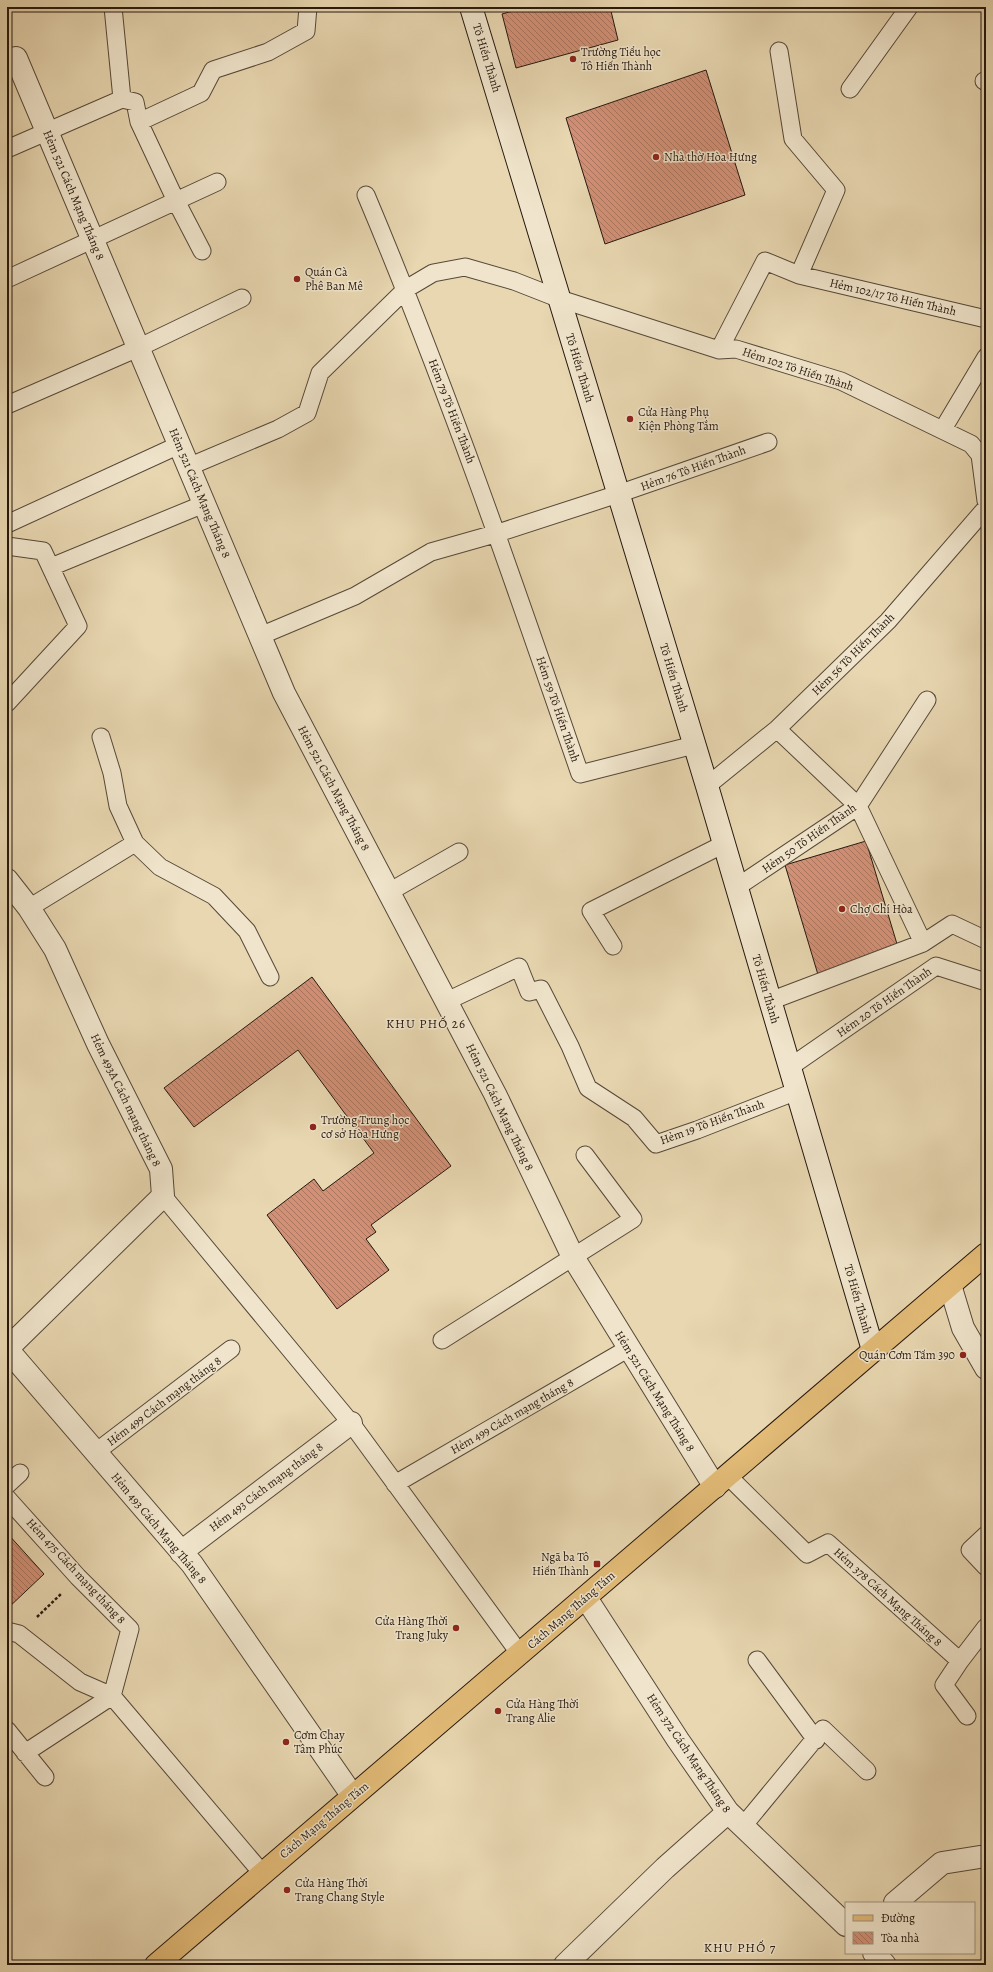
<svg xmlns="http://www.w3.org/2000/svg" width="993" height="1972" font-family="Alegreya,serif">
<defs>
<pattern id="building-back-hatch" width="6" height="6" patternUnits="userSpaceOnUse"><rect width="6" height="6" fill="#d29076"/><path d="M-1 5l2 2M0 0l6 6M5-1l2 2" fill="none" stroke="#aa755f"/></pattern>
</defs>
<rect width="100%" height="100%" fill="#e8d7b1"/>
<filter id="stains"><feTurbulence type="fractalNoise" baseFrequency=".005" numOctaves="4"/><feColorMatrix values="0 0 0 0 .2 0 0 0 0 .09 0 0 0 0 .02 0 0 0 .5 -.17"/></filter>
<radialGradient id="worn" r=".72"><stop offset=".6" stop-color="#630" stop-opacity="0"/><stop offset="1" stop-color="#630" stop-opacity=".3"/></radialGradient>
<path fill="url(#building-back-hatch)" stroke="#26180f" d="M527,7h83l8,33 -102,28 -14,-54z
M706,70l39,125 -140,49 -39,-126z
M866,841l34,113 -81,24 -34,-113z
M312,977l139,189 -80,59 5,7 -10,7 23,31 -52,39 -70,-94 47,-36 9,12 51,-38 -76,-103 -104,77 -30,-39z
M7,1533l37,41 -37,35z"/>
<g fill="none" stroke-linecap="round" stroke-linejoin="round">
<g stroke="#564838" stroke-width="19">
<path id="service" d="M113,7l9,92 13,3 4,20 37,79 26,50
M984,81h2
M850,89l59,-82
M139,122l62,-29 12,-23 55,-18 38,-21 2,-24
M7,149l115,-50
M366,195c80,190 147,384 214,579l114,-29
M799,275l187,44
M7,279l210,-97
M719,350l46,-89 34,14 37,-85 -43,-51 -14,-88
M7,405l131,-57 104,-50
M943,429l43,-72
M188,467l90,-38 29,-16 13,-40 86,-84 27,-16 32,-6 49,14 46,18 159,51 17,-1 105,32 130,63 9,11 6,46
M7,524l172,-79
M7,546l36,5 35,75 -71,77
M51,567l153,-63
M260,636l95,-40 76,-44 67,-19 120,-39 150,-52
M777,729l81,77 65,137 29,-19 34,16
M101,737l11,36 6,33 17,37
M707,786l70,-57 111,-108 98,-113
M737,887l121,-81 69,-106
M389,892l70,-40
M29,908l106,-65 25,24 54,29 33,35 23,46
M613,946l-22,-35 133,-67
M447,1001l72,-34 10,25 12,-3 29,57 18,42 46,30 22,26 41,-14 100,-39
M770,1001l153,-58
M790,1067l146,-101 50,16
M163,1196l188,227 169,231
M442,1340l191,-121 -48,-64
M96,1452l135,-103
M728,1476l79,78 21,-11 132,118
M395,1484l234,-136
M7,1485l13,-12
M7,1498l71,79 52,52 -18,67
M986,1535l-16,15 16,17
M7,1631l12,3 61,48 32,14 150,177
M757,1660l59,80
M967,1716l-23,-31 16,-24 26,-34
M7,1730l38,47
M25,1753l87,-57
M743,1826l80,-97 44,42"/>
</g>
<g stroke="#564838" stroke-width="24">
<path id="minor" d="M16,58l268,635 211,401 78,163 142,230
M7,880l22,28 26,41 43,95 63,125 2,27 -156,153
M950,1285l13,43 23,40
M7,1349l185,215 160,231
M181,1552l170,-129
M586,1598l92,142 50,72 118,113
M895,1903l47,-40 44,-7
M874,1953l11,12
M565,1965l100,-97 63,-56"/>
</g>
<g stroke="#26180f" stroke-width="24">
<path id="secondary" d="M471,7l236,779 166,564"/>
</g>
<g stroke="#26180f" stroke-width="24">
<path id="primary" d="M156,1965l830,-711"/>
</g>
<path stroke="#26180f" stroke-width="2.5" stroke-dasharray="3 2" stroke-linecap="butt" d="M37,1617l24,-23"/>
<use href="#service" stroke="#f0e5cc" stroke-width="17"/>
<use href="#minor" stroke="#f0e5cc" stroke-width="22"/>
<use href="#secondary" stroke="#f0e5cc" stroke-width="22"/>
<use href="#primary" stroke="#e4bc78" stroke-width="22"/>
</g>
<g fill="#8f2418" stroke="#f0e5cc" stroke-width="1.5">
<circle cx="573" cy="59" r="4"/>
<circle cx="656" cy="157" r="4"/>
<circle cx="297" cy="279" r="4"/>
<circle cx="630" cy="419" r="4"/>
<circle cx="842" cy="909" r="4"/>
<circle cx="313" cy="1127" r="4"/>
<circle cx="963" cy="1355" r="4"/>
<rect x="593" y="1560" width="8" height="8" rx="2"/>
<circle cx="456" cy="1628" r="4"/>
<circle cx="498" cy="1711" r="4"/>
<circle cx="286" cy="1742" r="4"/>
<circle cx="287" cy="1890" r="4"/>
</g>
<g text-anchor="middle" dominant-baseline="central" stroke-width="3" stroke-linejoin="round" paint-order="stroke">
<g font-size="12" fill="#26180f" stroke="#f0e5cc" text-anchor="start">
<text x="581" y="52">Trường Tiểu học<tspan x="581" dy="14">Tô Hiến Thành</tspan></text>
<text x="664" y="157">Nhà thờ Hòa Hưng</text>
<text x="305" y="272">Quán Cà<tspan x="305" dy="14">Phê Ban Mê</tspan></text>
<text x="638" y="412">Cửa Hàng Phụ<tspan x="638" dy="14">Kiện Phòng Tắm</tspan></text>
<text x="850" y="909">Chợ Chí Hòa</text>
<text x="321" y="1120">Trường Trung học<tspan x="321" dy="14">cơ sở Hòa Hưng</tspan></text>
<text x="955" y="1355" text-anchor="end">Quán Cơm Tấm 390</text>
<text x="589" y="1557" text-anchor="end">Ngã ba Tô<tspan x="589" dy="14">Hiến Thành</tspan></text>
<text x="448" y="1621" text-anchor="end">Cửa Hàng Thời<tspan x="448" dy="14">Trang Juky</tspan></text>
<text x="506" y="1704">Cửa Hàng Thời<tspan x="506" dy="14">Trang Alie</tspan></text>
<text x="294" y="1735">Cơm Chay<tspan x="294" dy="14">Tâm Phúc</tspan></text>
<text x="295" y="1883">Cửa Hàng Thời<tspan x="295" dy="14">Trang Chang Style</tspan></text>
</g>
<g font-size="12" fill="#26180f" stroke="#f0e5cc">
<text transform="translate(487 58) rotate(73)">Tô Hiến Thành</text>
<text transform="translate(74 195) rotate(67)">Hẻm 521 Cách Mạng Tháng 8</text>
<text transform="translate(893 297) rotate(13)">Hẻm 102/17 Tô Hiến Thành</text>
<text transform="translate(580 368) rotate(73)">Tô Hiến Thành</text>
<text transform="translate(798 369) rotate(18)">Hẻm 102 Tô Hiến Thành</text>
<text transform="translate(452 411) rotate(69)">Hẻm 79 Tô Hiến Thành</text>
<text transform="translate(693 468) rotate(-20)">Hẻm 76 Tô Hiến Thành</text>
<text transform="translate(200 493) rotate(67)">Hẻm 521 Cách Mạng Tháng 8</text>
<text transform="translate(853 654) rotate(-45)">Hẻm 56 Tô Hiến Thành</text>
<text transform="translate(674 678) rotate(73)">Tô Hiến Thành</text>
<text transform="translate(558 709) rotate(71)">Hẻm 59 Tô Hiến Thành</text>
<text transform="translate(334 788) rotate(62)">Hẻm 521 Cách Mạng Tháng 8</text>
<text transform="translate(809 838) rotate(-35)">Hẻm 50 Tô Hiến Thành</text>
<text transform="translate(766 989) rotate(74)">Tô Hiến Thành</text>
<text transform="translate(884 1002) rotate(-35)">Hẻm 20 Tô Hiến Thành</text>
<text transform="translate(126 1100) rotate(64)">Hẻm 493A Cách mạng tháng 8</text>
<text transform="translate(500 1107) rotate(64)">Hẻm 521 Cách Mạng Tháng 8</text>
<text transform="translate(712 1122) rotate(-20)">Hẻm 19 Tô Hiến Thành</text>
<text transform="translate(858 1299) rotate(74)">Tô Hiến Thành</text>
<text transform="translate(655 1391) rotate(58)">Hẻm 521 Cách Mạng Tháng 8</text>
<text transform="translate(164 1401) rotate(-37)">Hẻm 499 Cách mạng tháng 8</text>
<text transform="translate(512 1416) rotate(-30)">Hẻm 499 Cách mạng tháng 8</text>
<text transform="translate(266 1487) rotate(-37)">Hẻm 493 Cách mạng tháng 8</text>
<text transform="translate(159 1528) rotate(50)">Hẻm 493 Cách Mạng Tháng 8</text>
<text transform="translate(76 1571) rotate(47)">Hẻm 475 Cách mạng tháng 8</text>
<text transform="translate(888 1597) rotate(42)">Hẻm 378 Cách Mạng Tháng 8</text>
<text transform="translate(571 1610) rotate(-41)">Cách Mạng Tháng Tám</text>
<text transform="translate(689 1753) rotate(56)">Hẻm 372 Cách Mạng Tháng 8</text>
<text transform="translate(324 1820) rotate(-40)">Cách Mạng Tháng Tám</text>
</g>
<g font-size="13" letter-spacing="1" fill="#26180f" stroke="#f0e5cc">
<text x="426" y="1023">KHU PHỐ 26</text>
<text x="740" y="1947">KHU PHỐ 7</text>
</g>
</g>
<rect width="993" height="1972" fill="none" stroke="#e8d7b1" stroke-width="24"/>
<rect x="8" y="8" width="977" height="1956" fill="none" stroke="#26180f" stroke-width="2"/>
<rect x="12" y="12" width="969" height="1948" fill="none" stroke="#26180f"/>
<rect x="845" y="1902" width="130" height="52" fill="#f0e5cc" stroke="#9f9380"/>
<rect x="853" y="1915" width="20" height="6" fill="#e4bc78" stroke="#9f9380"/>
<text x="881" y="1922" font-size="12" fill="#26180f">Đường</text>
<rect x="853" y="1932" width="20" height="12" fill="url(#building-back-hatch)" stroke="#9f9380"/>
<text x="881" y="1942" font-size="12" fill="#26180f">Tòa nhà</text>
<rect width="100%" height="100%" filter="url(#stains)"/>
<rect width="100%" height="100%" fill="url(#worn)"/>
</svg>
